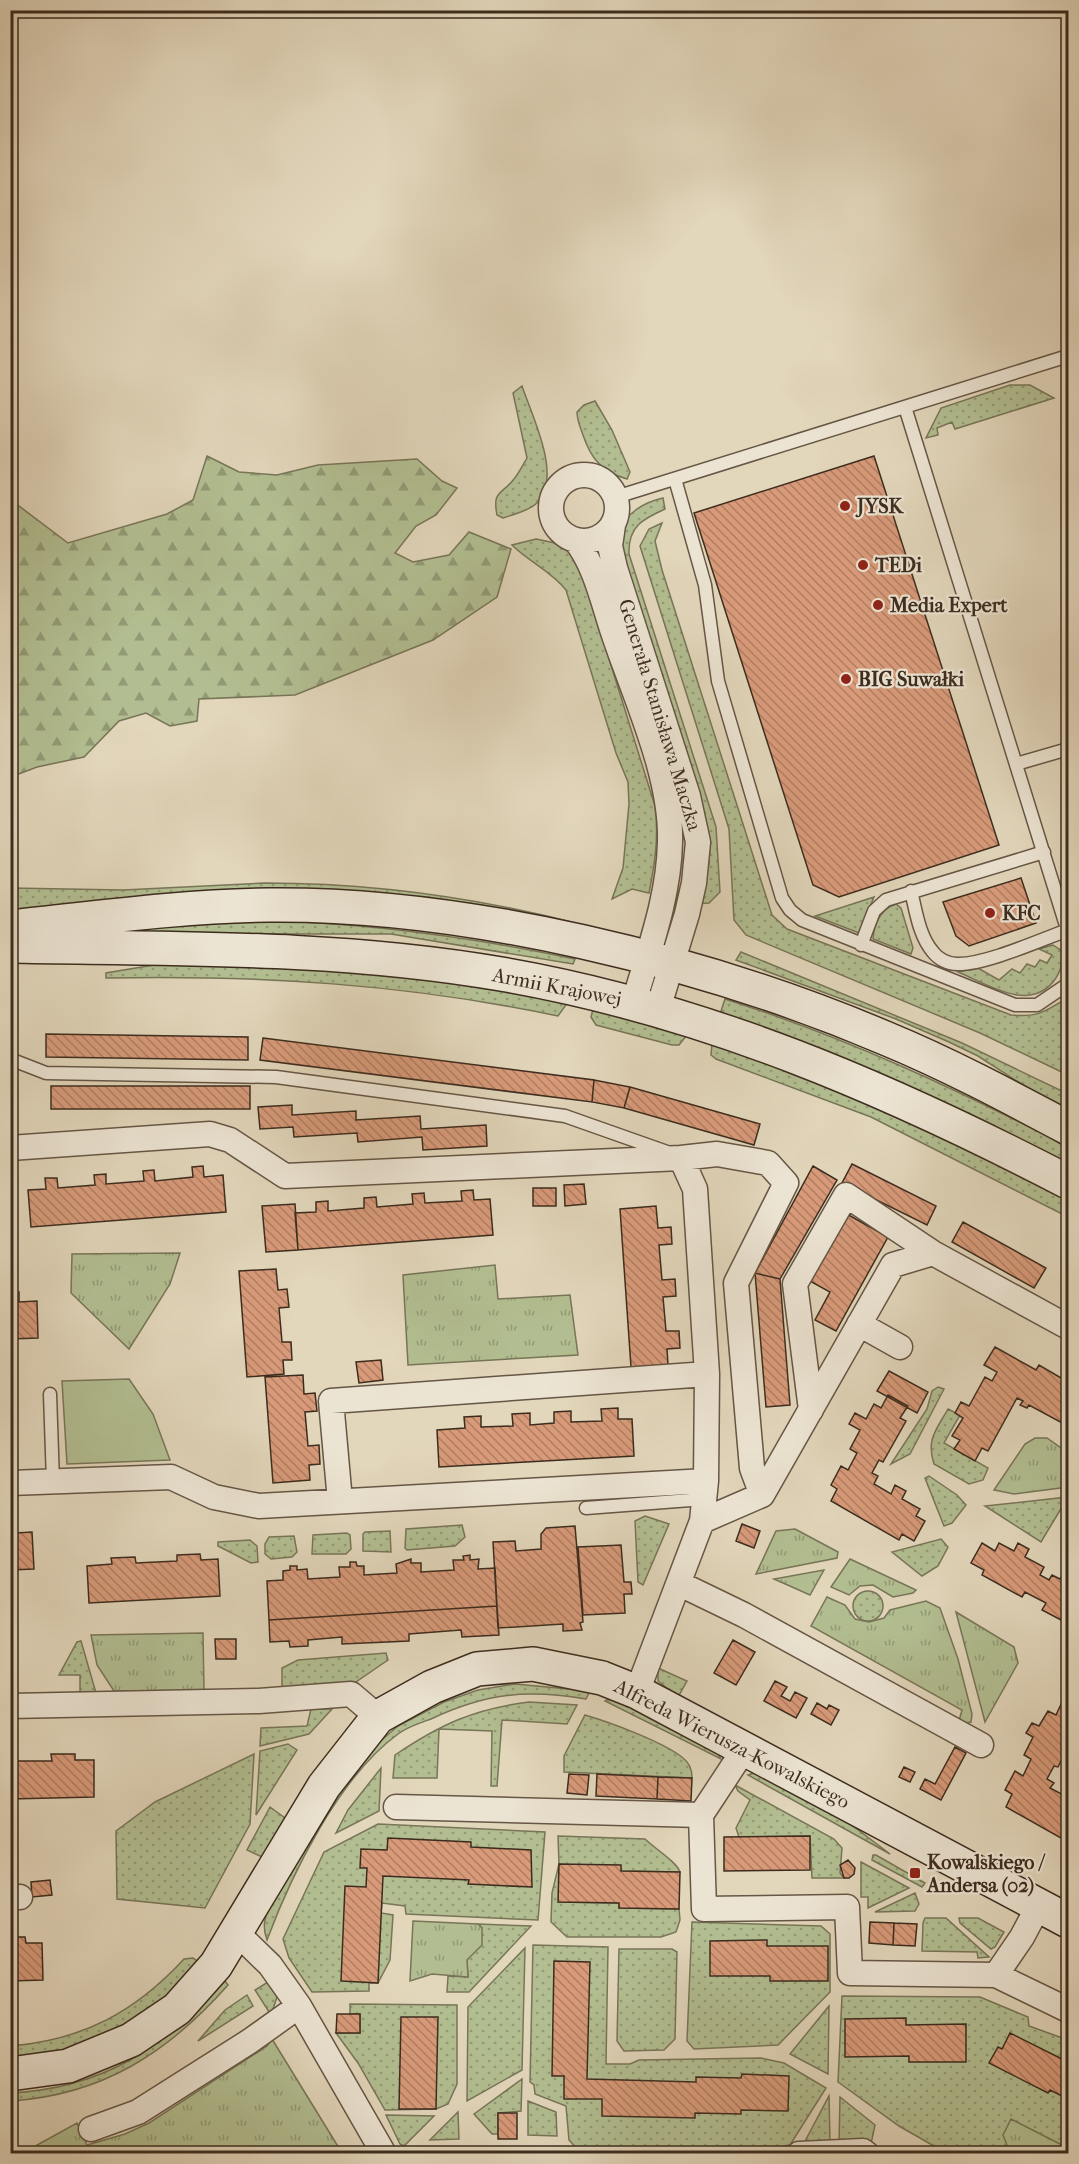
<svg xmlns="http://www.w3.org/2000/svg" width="1079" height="2164" font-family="'IM FELL French Canon',serif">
<defs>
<pattern id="grass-dots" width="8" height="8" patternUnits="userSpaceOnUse" patternTransform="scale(1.5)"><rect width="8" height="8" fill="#b2be91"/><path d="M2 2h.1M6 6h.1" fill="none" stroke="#929b76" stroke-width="1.8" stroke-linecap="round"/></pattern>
<pattern id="forest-firs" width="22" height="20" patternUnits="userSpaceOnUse" patternTransform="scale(1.5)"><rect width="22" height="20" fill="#b2be91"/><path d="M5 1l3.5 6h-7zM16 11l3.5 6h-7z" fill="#929b76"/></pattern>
<pattern id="park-tufts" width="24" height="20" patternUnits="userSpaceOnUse" patternTransform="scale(1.5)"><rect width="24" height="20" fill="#b2be91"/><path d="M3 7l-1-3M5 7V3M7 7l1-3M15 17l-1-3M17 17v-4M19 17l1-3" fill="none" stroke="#929b76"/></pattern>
<pattern id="building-back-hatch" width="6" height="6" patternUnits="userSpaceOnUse" patternTransform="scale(1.5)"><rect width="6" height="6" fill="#d89a79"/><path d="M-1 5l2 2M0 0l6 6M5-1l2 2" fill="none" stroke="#b07e63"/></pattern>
</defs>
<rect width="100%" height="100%" fill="#e2d6bb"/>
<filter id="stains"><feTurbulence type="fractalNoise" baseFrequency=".00333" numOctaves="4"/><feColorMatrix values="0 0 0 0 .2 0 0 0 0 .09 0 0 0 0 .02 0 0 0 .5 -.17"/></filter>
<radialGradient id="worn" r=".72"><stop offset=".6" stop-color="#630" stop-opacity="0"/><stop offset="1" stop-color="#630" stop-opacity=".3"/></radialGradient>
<path fill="url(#grass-dots)" stroke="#787558" stroke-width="1.5" d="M1010,385h20l24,13 -99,31 -3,-7 -15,6 1,7 -12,3 15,-30z
M522,386c10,30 41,91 15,117 -8,8 -23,11 -34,15l-6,-3c-5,-25 5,-20 17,-36 5,-6 9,-14 13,-21l-14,-65z
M595,401l17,29 18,42 -3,7c-25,-7 -36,-20 -44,-44 -3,-8 -6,-15 -6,-23l7,-7z
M663,498l2,11c-22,10 -37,17 -36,45l87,273 4,65 -11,11 -11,1c10,-24 15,-49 9,-74l-85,-269c0,-8 -4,-20 -2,-28 4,-20 25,-31 43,-35z
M662,523l-7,18 7,29 110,345 15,14 224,86c30,3 34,-5 57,-17v77l-88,-42 -234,-98 -12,-15 -5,-91 -89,-283 9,-17z
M536,539l19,4 15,9 11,17 74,237c4,30 0,57 -6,87l-17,-4 -20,10 11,-31 6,-64 -1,-22 -12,-29 -50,-163c-15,-19 -37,-28 -54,-45z
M265,883c107,0 215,15 318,42l-572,-13v-24l112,2z
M874,897l-15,36 -44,-17z
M896,904l5,4 12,40 -2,6 -38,-15c1,-16 8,-30 23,-35z
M217,920c121,-1 240,14 358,39l-2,5 -182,-30h-280v-3z
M1053,945l9,6c1,12 -1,21 -9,31 -25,30 -66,2 -95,-10l20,-4 21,12 13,-11 8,4 7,-9 8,3 5,-7 7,3 5,-8 -13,-6z
M741,952l221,91 106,51v20l-90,-58 -29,-14 -53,-23 -160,-59z
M166,963h99l188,18 115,21 -10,14c-152,-32 -298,-41 -452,-38v-5z
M725,999c120,38 232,90 343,148v20l-98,-53 -91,-41 -159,-59z
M593,1009l94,26 -8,10h-7l-76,-20 -5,-8z
M712,1043l155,56 201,101v17l-197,-100 -155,-58 -5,-4z
M938,1387l6,2 -34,65 -19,10 36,-55 5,-18z
M948,1409l12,6 -16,28 44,25 -5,12 -14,4 -35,-20c-8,-24 2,-34 14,-55z
M929,1476l28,19 9,10 -14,18 -8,3 -19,-48z
M1068,1497l-27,45 -56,-36z
M645,1516l24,8 -26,61 -5,-3 -3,-61z
M462,1525l3,12 -10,9 -48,4 -2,-2 1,-19z
M390,1531l1,21 -28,-1v-17l2,-2z
M347,1533l3,2 1,14 -5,5h-34l1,-19z
M294,1536l3,16 -5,5 -21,2 -6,-5v-10l4,-7z
M941,1539l7,8 -10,19 -16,10 -30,-24z
M250,1540l7,6 1,16 -7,1 -33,-17v-4z
M853 1606a15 15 0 1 1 30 0a15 15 0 1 1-30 0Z
M81,1641l15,52h-16v-18h-21l18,-33z
M386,1653l2,7 -41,28 -65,-1v-19l16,-8z
M658,1668l29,13 -9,16 -20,-16z
M515,1684l75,7 -4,8c-59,-10 -100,-6 -155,20 -11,4 -24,8 -33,15 -59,43 -106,139 -131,206 -6,-15 -1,-27 6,-42l89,-141 36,-31 46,-24 34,-12z
M614,1696l101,53 6,10 -116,-58z
M529,1702l48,3 -10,19 -65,-4 -5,66h-6l1,-55 -53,-2 -2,49h-44l2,-23c46,-31 79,-46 134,-53z
M311,1709h21l-23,25 -49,12 1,-18 46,-2z
M585,1715c24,7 79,27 98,43 7,5 9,12 9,20l-128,-6v-16z
M288,1744l9,6 -41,65 4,-64z
M254,1754l-4,70 -45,84 -88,-9 -1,-68 39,-29z
M381,1768l-2,43 -43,22 12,-23z
M757,1772l80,42 53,40 -142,-79z
M735,1785l99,54 8,9 -2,25 4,5h-32l-2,-42 -71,1 -3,-9 14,-28 -12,-9z
M270,1807l15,11 -23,39 -15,-7z
M378,1824l167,8 -7,88 -132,-6 -1,-8 -23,-3 -1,10 12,2 -3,45 -12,23h-9v8l-57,1 -23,-34 -6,-19 41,-87z
M558,1836l87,3c9,9 32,23 35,33l-59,-1 -62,-7v38l60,1v5l60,1 1,11 -4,12 -15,5h-94l-16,-15 1,-29 7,-29z
M873,1855h3l49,28 -3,4 -50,-27z
M861,1862l48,26 -41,20v-11h-7z
M915,1893l4,11 -4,7 -40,1z
M925,1918h21l43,39 -11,1 -1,-6 -55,-1 1,-28z
M959,1918h19l26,14 -9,15 -4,2 -31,-26z
M692,1922l129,4 9,8v58l-52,53 -84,4 -7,-8z
M478,1924l53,2 -62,66h-22l1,-16 20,1 -1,-17 15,-32z
M533,1945l75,2 -2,117h24l9,-4 122,-2 23,5 42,25 -36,57 -20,3 -193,1 -8,-9 -3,-34 -31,-12 -1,-9 -4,-3z
M525,1948l-3,122 -55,31 1,-94z
M619,1949h53l5,3 -2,87 -11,11 -40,1 -7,-10z
M193,1958l9,6 -28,31 -74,49 -89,20v-18c72,-6 124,-34 173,-87z
M225,1981l3,4c-60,68 -126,110 -217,116v-8c92,-5 153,-45 214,-112z
M268,1982l9,15 -6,18 -16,-25z
M247,1995l6,11 -55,35 27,-31z
M842,1996l138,1 48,20 1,9 39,14v113h-122l-47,-27 -61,-44z
M350,2004l107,1v79l-9,20 -12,5 -51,1 -27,-47 -22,-30h24v-19h-10z
M829,2006l-1,68 -38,-20z
M522,2079l-1,32 -23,2v21h-6l-18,-20z
M829,2096l1,49h-27z
M840,2097l35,28 -5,24 -31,-5z
M528,2101l28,11 1,24 -29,-1z
M458,2112l1,27 -29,1z
M386,2115l48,1 -30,30 -4,-2z"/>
<path fill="url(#forest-firs)" stroke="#787558" stroke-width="1.5" d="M207,456l32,16 38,3 41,-10 99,-6 25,22 15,7 -21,27 -20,11 -21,27 18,9 36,-7 20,-23 42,17 -14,48 -64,43 -138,55 -96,4 -2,22 -27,5 -24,-13 -27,8 -35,36 -47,10 -26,10v-277l57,43 99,-29 26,-14z"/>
<path fill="url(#park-tufts)" stroke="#787558" stroke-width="1.5" d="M180,1253l-10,31 -41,65 -58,-56 1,-39z
M495,1265l3,34 72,-4 8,60 -170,10 -5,-90z
M1035,1438h12l21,15v34l-54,7 -20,-4 31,-46z
M795,1529l43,23 -1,6 -81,16 20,-43z
M850,1559l66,31 -3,3 -20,4 -20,-12 -13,1 -11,9 -18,-8z
M824,1570l-14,25 -36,-16z
M827,1597l18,8 10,14 14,3 15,-4 6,-8 36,-9 14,7 18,51 14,55 -1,8 -13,2 4,-14 -151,-84z
M956,1612l58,35 4,16 -33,59z
M203,1633l1,58h-90l-17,-26 -6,-30z
M413,1921l65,3 4,4v17l-15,15 1,17 -36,-3 -22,7z
M272,2039l70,114 24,-7 3,7 -335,1 3,-9 40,-22 10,22 38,-11 24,-11 118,-77z
M1011,2119l57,29v5h-58l-7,-18z"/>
<path fill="#b2be91" stroke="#787558" stroke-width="1.5" d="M129,1379l24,35 17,46 -103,4 -5,-83z"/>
<path fill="url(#building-back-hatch)" stroke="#3d2c1e" stroke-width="1.5" d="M874,456l125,389 -160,52 -26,-12 -119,-372z
M1021,878l15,45 -67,23 -13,-10 -13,-34z
M46,1034l202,3v23l-202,-3z
M263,1038l331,42 -2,22 -332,-42z
M594,1080l36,7 -6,21 -32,-6z
M51,1086h199v23h-199z
M630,1087l130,37 -6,21 -130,-37z
M292,1105v10l64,-4v9l64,-4 1,13 65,-4 1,21 -64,4 -1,-13 -64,5 -1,-9 -63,4 -1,-10 -33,2 -2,-22z
M852,1164l84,42 -9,19 -85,-42z
M203,1166l1,11 19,-2 3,37 -195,15 -3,-37 18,-1 -1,-11h12l1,10 37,-3 -1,-10 12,-1v10l38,-3 -1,-10 11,-1 1,11 38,-4 -1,-10z
M813,1166l24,14 -57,99 -25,-6z
M584,1184l2,20 -21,2 -1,-21z
M533,1188h23v18h-23z
M473,1190l1,10 16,-1 3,36 -195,15 -3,-37 21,-1v-10l12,-1v10l36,-3v-10l12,-1 1,10 36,-3 -1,-10 12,-1 1,10 37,-2 -1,-10z
M295,1204l3,46 -32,2 -4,-46z
M656,1206l2,22 13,-1 1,17 -13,1 3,35 13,-1 1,17 -13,1 3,34h13l1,17 -13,1 1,16 -37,2 -11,-158z
M845,1213l43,24 -52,94 -21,-11 15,-28 -22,-12z
M963,1222l83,46 -12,20 -82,-46z
M276,1269l2,21 9,-1 2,18 -10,1 3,34h9l1,18h-9l1,14 -37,3 -8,-106z
M755,1273l25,6 10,126 -24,2z
M10,1292h9v10l18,-1 1,37 -28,1z
M995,1347l41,23 3,-5 29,17v50l-5,-3 3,-4 -37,-20 -2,3 -7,-3 3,-4 -6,-3 -29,53 -6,-3 -7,13 -21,-12 6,-9 -8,-4 11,-18 -8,-5 6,-11 8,4 16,-29 7,4 5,-9 -13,-7z
M381,1360l2,20 -24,3 -3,-21z
M889,1371l39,21 -11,21 -40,-22z
M303,1375l1,19 11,-1 2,18 -12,1 3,34 11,-1 1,19 -11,1 1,15 -37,3 -8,-106z
M888,1395l20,11 -8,12 6,3 -23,41 -4,-2 -7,13 6,3 -4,8 17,10 4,-9 11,6 -4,8 18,10 -4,7 9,5 -11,20 -12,-7 -3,6 -68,-39 6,-12 -6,-4 10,-19 7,4 9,-17 -7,-4 10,-19 -11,-6 6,-11 11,6 8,-15 7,4z
M618,1408v11h14l2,37 -195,11 -2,-37 28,-2 -1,-11 17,-1v11l32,-1 -1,-12 18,-1v12l24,-2v-11l17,-1v11l31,-1 -1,-12z
M742,1524l18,7 -6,17 -18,-7z
M575,1526l8,96 -3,1 2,7 -19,1v-7l-65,4 -5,-86 22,-1 1,10 25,-2v-15l5,-6z
M10,1527h5l1,6 16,-1 2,37 -24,1z
M982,1543l13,8 4,-8 15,8 4,-8 11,6 -4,8 19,10 -4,8 9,5 3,-5 8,4 8,-15v52l-3,-2 -4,6 -19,-10 4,-7 -21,-11 -3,5 -40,-22 2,-5 -13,-7z
M621,1545l3,37h7l1,12h-8l1,19 -42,2 -5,-68z
M200,1554l1,6 17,-1 2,37 -131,7 -2,-37 25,-2 -1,-6 24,-1 1,6 41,-2v-6z
M470,1555v5l9,-1 -1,10 17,-1 2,38 -228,14 -2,-39 16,-1v-9l7,-1v-4h7v4l10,-1 1,10 32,-2 -1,-10h11v-5h6l1,4h7v9l33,-2 -1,-9 15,-5v4h10v9l33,-2 -1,-10h11l-1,-4z
M497,1606l2,29 -37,2 -1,-7 -52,4v7l-67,3v-7l-34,3v6l-18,1 -1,-6 -19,1 -1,-22z
M215,1639h21v20h-20z
M733,1640l22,12 -19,33 -22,-12z
M775,1681l12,6 -6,9 9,5 5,-9 12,6 -11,20 -32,-17z
M1062,1702l6,3v43l-10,19 -4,-1 -7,13 7,4 -4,5 17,9 1,-3v48l-62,-35 6,-13 -7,-4 10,-19 8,5 8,-17 -7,-4 9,-18 -7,-4 6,-10 7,3 9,-15 8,4z
M817,1703l10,6 2,-4 10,5 -8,15 -20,-11z
M955,1747l11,6 -25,47 -21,-11 5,-10 10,5z
M51,1754h24v6h19v37l-84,2v-44l1,6h41z
M904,1767l11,5 -5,10 -11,-5z
M569,1774l20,1 -2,20 -20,-2z
M597,1774l61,3 -1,22 -61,-3z
M658,1777l34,1 -1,23 -34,-2z
M810,1836v34l-86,1v-34z
M388,1838l83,4v5l60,3 1,37 -64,-3 1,-4 -86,-4 -5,107 -37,-2 4,-95 21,1 1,-19h-7l1,-19 26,1z
M848,1860l7,8 -1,6 -5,4h-5l-4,-13z
M559,1864l62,1v6l59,1 -1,37 -60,-1v-5l-61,-1z
M50,1880l2,15 -20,2 -1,-15z
M870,1922l24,1 -1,22 -24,-2z
M894,1923l23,1 -2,22 -22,-1z
M10,1937h15l1,6h16l1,37 -33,1z
M767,1940v6h61v35h-58v-5h-60v-35z
M554,1961l36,1 -3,117 109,3v-5l45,1 1,-4 47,2 -1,35 -47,-1v4l-46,-1v5l-93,-2v-17h-38v-23h-12z
M337,2014h23v19h-24z
M401,2017h37l-2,92h-37z
M906,2018v7l60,-1v38h-57v-6l-64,1v-38z
M1010,2033l54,27 4,-3v42l-18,-9 -2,3 -59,-30 9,-16 4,2z
M498,2113h19v26h-19z"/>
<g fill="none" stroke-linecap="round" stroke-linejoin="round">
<g stroke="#665645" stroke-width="15">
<path id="lane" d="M905,407l163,525
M675,479l30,106 13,96 64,217 8,12 12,10 213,85h22l31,-21
M616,497l452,-141
M1016,764l52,-15
M911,891c5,20 8,45 22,61 5,7 15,12 24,12 28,1 83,-24 111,-34
M861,945l13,-34 12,-11 158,-48
M10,1059l36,14 230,4 289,39 102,36
M50,1394l3,88
M586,1508l118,-9"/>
</g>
<g stroke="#665645" stroke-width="27">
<path id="street" d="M551 508a33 33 0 1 1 66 0a33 33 0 1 1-66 0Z
M613,525l-3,21 5,22 73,228 10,46 -4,41 -7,31 -29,95
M575,540c22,27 29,68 41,101 21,61 56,136 54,201 -1,55 -21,108 -36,160
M10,1148l200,-14 20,6 55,36 396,-18 14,31 12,185 -1,107 -4,40 -65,171
M681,1158l36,-4 51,9 18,20 -50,100 16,185 10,27
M859,1324l41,23
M811,1410l-16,-126 51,-89 87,58
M10,1483l161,-6 43,20 45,9 447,-25
M340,1501l-9,-100 376,-27
M702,1521l60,-26 131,-230 40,-12 135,74
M680,1584l64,31 237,130
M10,1706l249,-5 92,-7 27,23
M396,1807l305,8 3,94 143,-2 3,66 146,2 72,35
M701,1815l44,-67
M10,1897h10
M237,1933l33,32 29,41 85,148
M996,1975l26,-38 17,-32
M91,2129l47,-17 112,-71 49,-35
M799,2154l64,-3 4,3"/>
</g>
<g stroke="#3d2c1e" stroke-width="36">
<path id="secondary" d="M10,927c86,-9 172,-21 259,-22 197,-2 435,56 616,133 63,26 123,58 183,90
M10,946c164,3 329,0 491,28 203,35 386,114 567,208
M10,2074l58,-8 63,-26 46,-31 39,-44 108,-179 54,-69 54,-30 45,-18 56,-5 69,14 35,14 431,229"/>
</g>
<use href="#lane" stroke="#ece4d3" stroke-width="12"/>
<use href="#street" stroke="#ece4d3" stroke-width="24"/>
<use href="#secondary" stroke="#ece4d3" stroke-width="33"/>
</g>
<g fill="#8f2418" stroke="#ece4d3" stroke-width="2">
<circle cx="845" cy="506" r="6"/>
<circle cx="863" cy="565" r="6"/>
<circle cx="878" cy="605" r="6"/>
<circle cx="846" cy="679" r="6"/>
<circle cx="990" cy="913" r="6"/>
<rect x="909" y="1867" width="12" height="12" rx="3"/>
</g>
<g text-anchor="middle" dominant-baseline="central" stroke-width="4.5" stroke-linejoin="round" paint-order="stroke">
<g font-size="20" font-weight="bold" fill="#3d2c1e" stroke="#ece4d3" text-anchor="start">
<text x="857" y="506">JYSK</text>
<text x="875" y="565">TEDi</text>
<text x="890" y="605">Media Expert</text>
<text x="858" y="679">BIG Suwałki</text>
<text x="1002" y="913">KFC</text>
<text x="927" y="1862">Kowalskiego /<tspan x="927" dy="23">Andersa (02)</tspan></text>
</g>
<g font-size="20" fill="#3d2c1e" stroke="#ece4d3">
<text transform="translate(660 715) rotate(73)">Generała Stanisława Maczka</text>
<text transform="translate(557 987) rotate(11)">Armii Krajowej</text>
<text transform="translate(732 1744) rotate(27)">Alfreda Wierusza-Kowalskiego</text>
</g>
</g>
<rect width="1079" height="2164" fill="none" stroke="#e2d6bb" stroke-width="36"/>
<rect x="12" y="12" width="1055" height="2140" fill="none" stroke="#3d2c1e" stroke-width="3"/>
<rect x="18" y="18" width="1043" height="2128" fill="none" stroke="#3d2c1e" stroke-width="1.5"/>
<rect width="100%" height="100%" filter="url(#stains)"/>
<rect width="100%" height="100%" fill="url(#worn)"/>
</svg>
